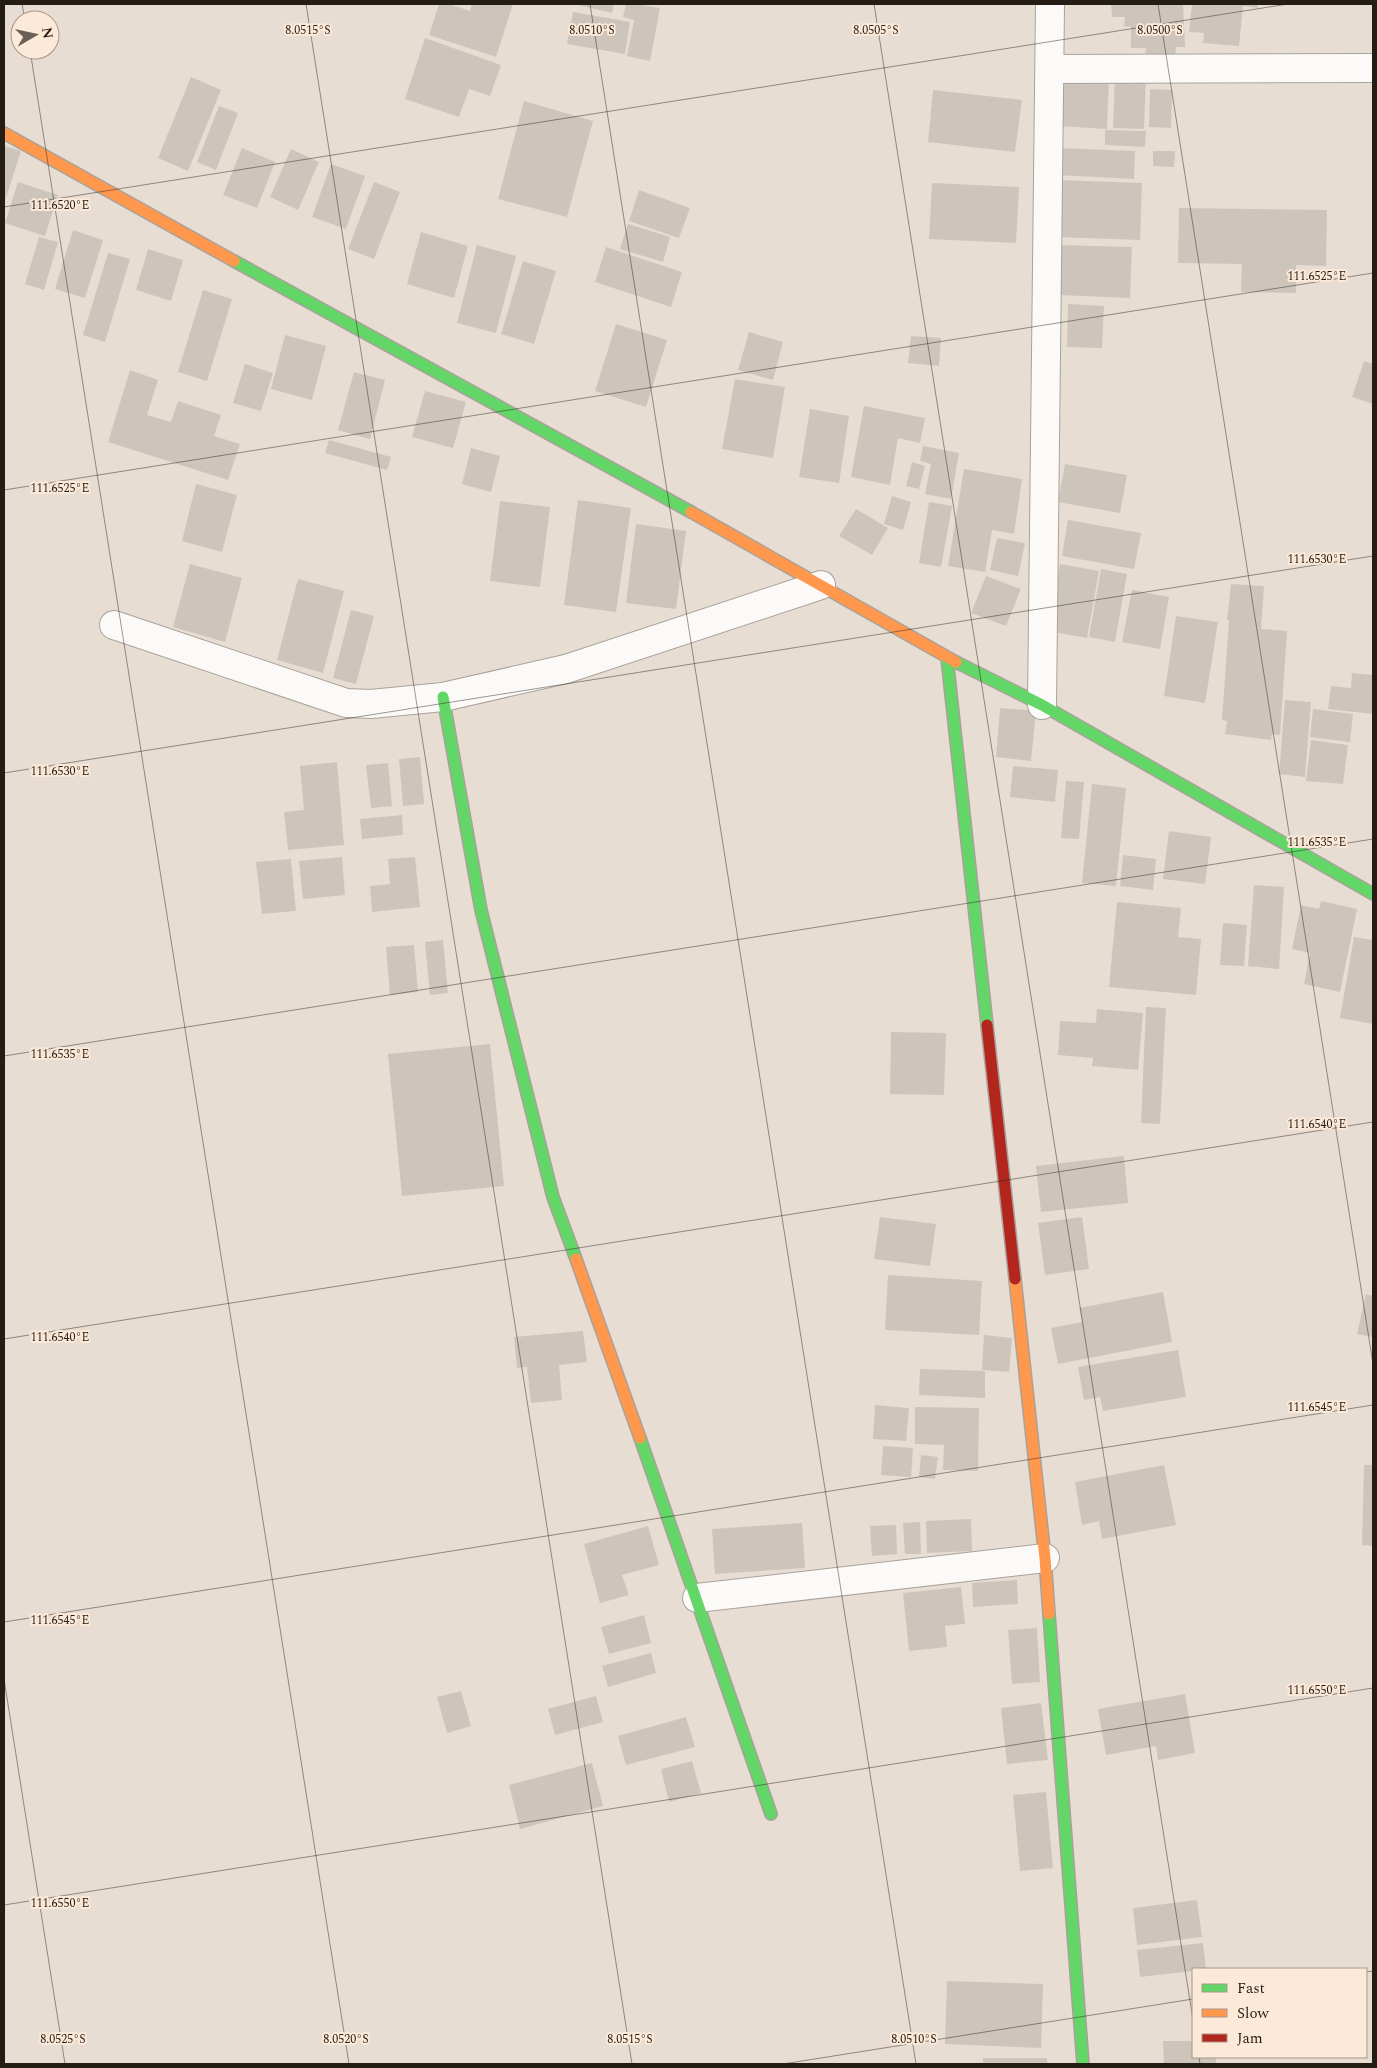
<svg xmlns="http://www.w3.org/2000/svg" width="1377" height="2068" font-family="Spectral,serif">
<rect width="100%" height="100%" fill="#e8ddd2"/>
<path fill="#cdc5bc" d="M439,4h10l21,7 2,-7h41l-17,53 -67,-22z
M574,4h40l-2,9z
M626,4h11l23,4 -10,53 -23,-5 7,-36 -11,-3z
M1111,4h72l2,43h-9l-1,11 -30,-3 1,-7h-15v-21l-7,-1 1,-9h-13z
M1192,4h66v4l-15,-2 -4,40 -36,-3 1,-10 -15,-1z
M573,12l57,10 -5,32 -58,-10z
M425,38l76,27 -11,31 -21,-7 -10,28 -54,-18z
M1115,76l31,1 -2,52 -31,-1z
M191,77l30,13 -33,81 -30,-13z
M1061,77l48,1 -2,51 -47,-3z
M1150,89l22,1 -1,38 -22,-1z
M933,90l89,10 -7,52 -87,-10z
M524,101l69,20 -26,96 -69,-18z
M219,106l19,7 -22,57 -19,-8z
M1105,130l41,1 -1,16 -40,-2z
M4,146l17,5 -17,53z
M242,148l33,14 -18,46 -34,-13z
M1058,148l77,3 -1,28 -77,-4z
M291,149l28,13 -21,48 -28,-13z
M1153,151h22l-1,16 -21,-1z
M331,164l34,12 -19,53 -34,-12z
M1058,180l84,3 -2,57 -84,-3z
M18,182l40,13 -13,41 -40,-13z
M374,182l26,10 -26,67 -26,-10z
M932,183l87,4 -3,56 -87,-4z
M639,190l51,18 -11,30 -50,-17z
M1179,208l148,2 -1,56 -30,-1v28l-55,-1 1,-28 -64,-1z
M628,224l42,13 -7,25 -43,-13z
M73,230l30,10 -18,58 -30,-9z
M421,232l47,14 -14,52 -47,-14z
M39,237l19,5 -14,48 -19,-6z
M477,245l39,11 -20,77 -39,-10z
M1059,245l73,2 -2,51 -73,-3z
M606,247l76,25 -11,35 -76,-25z
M148,249l35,11 -12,41 -35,-11z
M108,253l22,6 -25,83 -22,-7z
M523,261l33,10 -22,73 -33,-10z
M203,290l29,9 -25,82 -29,-9z
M1068,304l36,2 -2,42 -35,-1z
M616,324l51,16 -21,67 -51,-16z
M749,332l34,10 -10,38 -35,-10z
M285,335l41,11 -14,54 -41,-11z
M911,336l30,2 -2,28 -31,-3z
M1364,361l9,3v40l-21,-7z
M245,364l28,9 -12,38 -28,-8z
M130,370l28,10 -11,35 24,7 7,-21 43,14 -7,21 26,8 -12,36 -120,-38z
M354,372l31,8 -15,59 -32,-9z
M735,379l50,8 -12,71 -51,-9z
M425,391l41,11 -13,46 -41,-11z
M864,406l61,12 -5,25 -22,-5 -8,47 -39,-8z
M810,409l39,7 -10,67 -40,-6z
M329,440l62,17 -4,13 -62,-17z
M923,446l36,7 -8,46 -26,-5 6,-30 -11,-3z
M471,448l29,8 -9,36 -29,-8z
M912,462l13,4 -6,23 -13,-3z
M1065,464l62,11 -7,38 -62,-11z
M964,469l58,10 -8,55 -22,-4 -7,42 -37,-6z
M196,484l41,11 -15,57 -40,-11z
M892,496l19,6 -8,28 -19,-6z
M578,500l53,8 -15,104 -52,-7z
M500,501l50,6 -10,80 -50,-6z
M929,502l23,4 -11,61 -22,-4z
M856,509l32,19 -16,27 -33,-19z
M1068,520l73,13 -7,36 -72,-13z
M636,524l50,7 -10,78 -50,-6z
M997,538l28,5 -7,33 -28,-6z
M190,564l52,14 -17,64 -52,-15z
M1060,564l39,7 -12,67 -39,-7z
M1101,569l26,5 -12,68 -26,-5z
M986,576l35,13 -15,37 -35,-13z
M298,579l46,12 -21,82 -46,-13z
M1231,584l33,2 -3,43 26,2 -7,104 -8,-1 -1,6 -46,-6 2,-13 -5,-1 7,-100h-2z
M1132,590l37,7 -9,52 -38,-7z
M351,610l23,6 -18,68 -23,-6z
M1176,616l42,6 -13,81 -41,-7z
M1352,673l21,2v39l-45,-5 3,-23 20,2z
M1285,700l26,2 -6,75 -26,-3z
M1000,708l36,3 -5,50 -35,-4z
M1313,709l40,5 -3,28 -40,-5z
M1311,740l37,5 -5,39 -37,-3z
M420,757l4,47 -21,2 -4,-47z
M337,762l7,83 -56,5 -4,-38 20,-2 -4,-44z
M388,763l4,43 -21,2 -5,-43z
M1013,766l45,4 -3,32 -45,-5z
M1066,781l18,1 -5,57 -18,-1z
M1092,784l34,4 -10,98 -34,-3z
M402,815l1,20 -41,4 -2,-20z
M1169,831l42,6 -6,47 -42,-5z
M1123,855l33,4 -3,31 -33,-4z
M342,857l3,38 -42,4 -4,-38z
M415,857l5,50 -48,5 -2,-26 20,-2 -2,-25z
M291,859l5,52 -34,3 -6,-52z
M1254,885l30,2 -5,82 -31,-3z
M1321,901l36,8 -17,83 -36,-8 6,-31 -18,-4 9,-44 18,4z
M1117,902l64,6 -3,29 23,2 -5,56 -87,-8z
M1223,923l24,2 -3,41 -24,-1z
M1354,937l19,3v84l-33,-6z
M443,940l5,53 -18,2 -5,-53z
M414,945l4,47 -28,3 -4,-48z
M1146,1007l20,1 -6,116 -19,-1z
M1097,1009l46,4 -5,57 -46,-4 1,-8 -35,-3 2,-34 36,2z
M891,1032l55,1 -2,62 -54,-1z
M490,1044l14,142 -102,10 -14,-142z
M1124,1156l4,47 -87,9 -5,-46z
M880,1217l56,7 -6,42 -56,-7z
M1082,1217l7,52 -44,6 -7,-52z
M888,1275l94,6 -3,54 -94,-5z
M1163,1292l9,50 -114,22 -7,-36 31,-6 -3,-14z
M1366,1294l7,2v41l-16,-3z
M583,1331l4,31 -28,3 3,35 -31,3 -4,-36 -10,1 -3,-31z
M984,1335l28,3 -3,34 -27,-2z
M1178,1350l8,47 -83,14 -3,-14 -16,3 -6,-33z
M920,1369l65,2v27l-66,-3z
M875,1405l34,3 -3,33 -33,-2z
M915,1407l64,1 -1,63 -35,-1 1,-25 -29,-1z
M883,1446l30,2 -2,29 -30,-2z
M921,1455l17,2 -3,22 -16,-2z
M1164,1465l12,60 -74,14 -3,-18 -17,4 -7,-43z
M1364,1465h9v81l-11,-1z
M971,1519l1,32 -45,2 -1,-32z
M920,1522l1,32h-16l-2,-31z
M802,1523l3,45 -90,6 -3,-45z
M896,1525l1,29 -25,2 -2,-30z
M648,1526l11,39 -37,10 7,20 -29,8 -16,-59z
M1017,1580l1,24 -45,3 -1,-24z
M961,1587l4,37 -20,2 2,21 -38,4 -6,-58z
M644,1615l7,28 -42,11 -8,-27z
M1037,1628l3,54 -28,2 -4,-54z
M651,1653l5,20 -48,14 -6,-21z
M461,1691l10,35 -24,7 -10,-36z
M1185,1694l10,59 -37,7 -2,-14 -50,9 -8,-46z
M596,1696l7,26 -48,13 -7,-26z
M1041,1703l7,57 -41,4 -6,-56z
M686,1717l9,30 -69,18 -8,-29z
M692,1761l9,32 -32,9 -8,-33z
M592,1763l11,43 -83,23 -11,-44z
M1046,1792l7,76 -33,3 -7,-76z
M1197,1900l5,37 -65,8 -4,-37z
M1203,1943l3,26h-13v2l-53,6 -3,-27z
M947,1981l96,3 -2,64 -96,-4z
M1163,2041h30v16h23v7h-52z
M983,2058h64v6h-64z"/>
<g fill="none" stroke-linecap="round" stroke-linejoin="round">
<g stroke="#aaa29a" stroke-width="30">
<path id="street" d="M1050,69l323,-1
M114,625l232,78 25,1 72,-7 123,-28 255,-84
M1042,705l8,-701
M697,1598l348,-40"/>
</g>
<g stroke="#aaa29a" stroke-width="14">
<path id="fast" d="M234,261l457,251
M947,658l40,367
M956,662l86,43 331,189
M443,697l38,213 72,287 23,62
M640,1438l131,376
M1049,1614l34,450"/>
</g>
<g stroke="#aaa29a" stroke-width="14">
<path id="slow" d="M4,133l230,128
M691,512l265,150
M576,1259l64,179
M1015,1279l30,279 4,56"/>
</g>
<g stroke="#aaa29a" stroke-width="14">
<path id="jam" d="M987,1025l28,254"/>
</g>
<use href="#street" stroke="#fcfaf8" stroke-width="28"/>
<use href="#fast" stroke="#63d668" stroke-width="11"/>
<use href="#slow" stroke="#ff974d" stroke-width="11"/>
<use href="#jam" stroke="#b3261e" stroke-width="11"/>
</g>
<path fill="none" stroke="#241d16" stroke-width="1" stroke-opacity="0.45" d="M22,4l3,16M306,4l326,2060M590,4l326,2060M874,4l319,2016M1158,4l215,1360M30,50l319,2014M4,207l1284,-203M4,490l1369,-217M4,773l1369,-217M4,1056l1369,-217M4,1339l1369,-217M4,1622l1369,-217M4,1679l61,385M4,1905l1369,-217M1366,1972l7,-1M1199,2057l1,7M783,2064l410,-65"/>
<g font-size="12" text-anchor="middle" fill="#241d16" stroke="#fde9d7" stroke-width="4" stroke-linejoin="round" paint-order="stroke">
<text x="308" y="34">8.0515°S</text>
<text x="592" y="34">8.0510°S</text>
<text x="876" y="34">8.0505°S</text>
<text x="1160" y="34">8.0500°S</text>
<text x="60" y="209">111.6520°E</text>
<text x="1317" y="280">111.6525°E</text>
<text x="60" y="492">111.6525°E</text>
<text x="1317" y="563">111.6530°E</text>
<text x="60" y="775">111.6530°E</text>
<text x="1317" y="846">111.6535°E</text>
<text x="60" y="1058">111.6535°E</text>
<text x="1317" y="1128">111.6540°E</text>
<text x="60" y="1341">111.6540°E</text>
<text x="1317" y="1411">111.6545°E</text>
<text x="60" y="1624">111.6545°E</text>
<text x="1317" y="1694">111.6550°E</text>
<text x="60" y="1907">111.6550°E</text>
<text x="63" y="2043">8.0525°S</text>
<text x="346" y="2043">8.0520°S</text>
<text x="630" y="2043">8.0515°S</text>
<text x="914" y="2043">8.0510°S</text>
</g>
<rect width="1377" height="2068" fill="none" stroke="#241d16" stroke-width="10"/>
<rect x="1192" y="1968" width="175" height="90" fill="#fde9d7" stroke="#a6978a"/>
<rect x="1202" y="1984" width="25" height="8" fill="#63d668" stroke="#a6978a"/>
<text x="1237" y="1993" font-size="15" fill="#241d16">Fast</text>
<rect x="1202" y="2009" width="25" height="8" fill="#ff974d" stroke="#a6978a"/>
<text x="1237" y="2018" font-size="15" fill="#241d16">Slow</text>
<rect x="1202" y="2034" width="25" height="8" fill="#b3261e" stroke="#a6978a"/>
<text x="1237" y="2043" font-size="15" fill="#241d16">Jam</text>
<g transform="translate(35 35) rotate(81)"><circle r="24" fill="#fde9d7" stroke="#a6978a"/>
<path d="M0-4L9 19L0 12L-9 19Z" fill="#696058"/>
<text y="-8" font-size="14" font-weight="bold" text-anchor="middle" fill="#241d16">N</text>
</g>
</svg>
